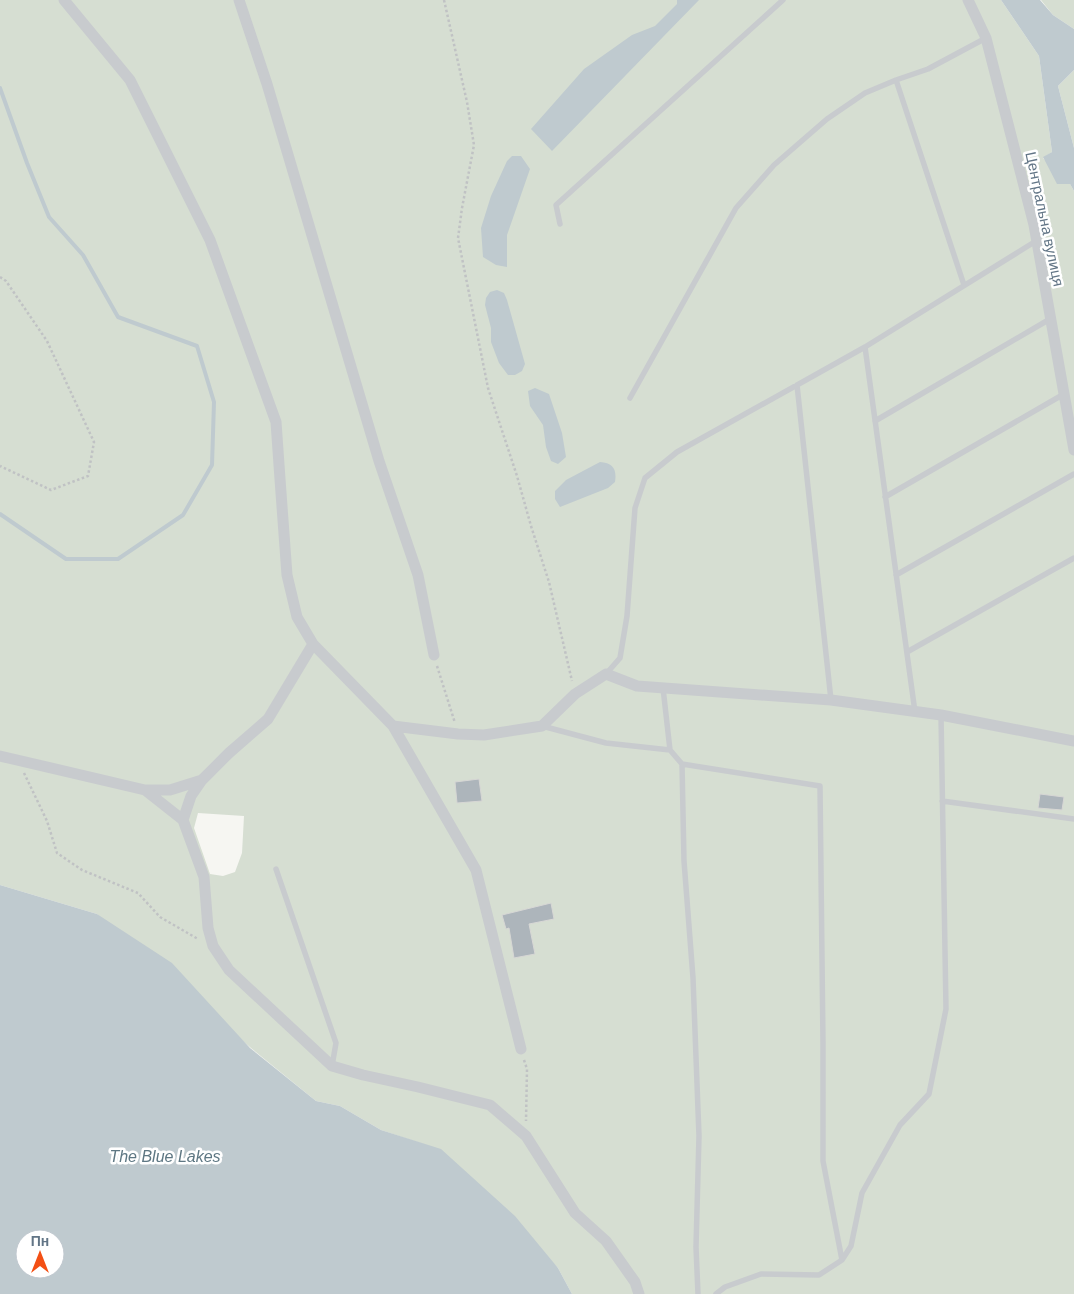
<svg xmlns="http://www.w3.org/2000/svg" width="1074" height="1294" font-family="Arial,sans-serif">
<rect width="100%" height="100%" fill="#f6f6f2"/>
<path fill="#d6ded2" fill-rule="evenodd" d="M0,0h1001l38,56 13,96 -9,6 27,26 4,7v1103h-502l-14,-26 -117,-118 -60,-20 -41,-24 -24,-5 -65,-53 -154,-134 -97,-29zM198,813l46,3 -2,37 -7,19 -12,4 -13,-2 -16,-46z
M1041,0h33v29l-21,-14z
M1074,70v78l-16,-62z"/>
<path fill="#bfcacf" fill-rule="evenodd" d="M677,0h22l-147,151 -21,-22 53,-60 48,-34 23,-9 22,-22z
M1001,0h39l13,15 21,14v41l-16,16 16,62v43l-4,-7h-13l-14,-27 9,-5 -13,-96z
M512,156h9l9,13 -23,66v32l-11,-2 -13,-8 -2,-29 10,-32 16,-35z
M497,290l7,3 3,7 18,64 -3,7 -7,4h-7l-9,-12 -8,-21v-14l-6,-23 1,-7 4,-6z
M535,388l14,6 13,39 4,24 -8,7 -7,-3 -5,-14 -3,-22 -13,-19 -2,-15z
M600,462c13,1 17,7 15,20l-7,6 -48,19 -5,-8v-8l11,-11z
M0,885l97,29 75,49 78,85 66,53 24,5 41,24 60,19 74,67 43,52 14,26h-572zM25,1239h30v30h-30z"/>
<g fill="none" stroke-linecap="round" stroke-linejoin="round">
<path stroke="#bfcacf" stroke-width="4" d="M0,88l27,75 22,54 34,38 35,62 79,29 17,56 -2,63 -29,50 -65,44h-52l-66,-45"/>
</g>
<path fill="#adb5bb" stroke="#d7d7d5" d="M479,779l3,22 -25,2 -2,-21z
M1040,794l24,3 -2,13 -24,-2z
M551,903l3,16 -25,5 6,30 -21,4 -5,-30 -3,1 -4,-14z"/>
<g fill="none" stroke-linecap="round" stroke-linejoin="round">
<path stroke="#c0c2c4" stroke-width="2.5" stroke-dasharray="2.5 2.5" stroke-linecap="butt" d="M444,0l23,102 7,43 -12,63 -4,30 30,150 29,88 14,50 18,56 23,99
M0,277l6,4 41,60 47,101 -6,34 -37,14 -51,-24
M437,666l18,57
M24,773l23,48 10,32 25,17 56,23 22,24 38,22
M524,1060l3,9 -1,52"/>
<path stroke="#c8cbce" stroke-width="5.5" d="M896,80l68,205
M560,224l-4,-19 227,-205
M865,347l50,365
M797,385l34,315
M630,398l106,-190 38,-43 53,-46 38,-26 31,-13 32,-11 58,-31
M875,421l175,-102
M885,497l179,-103
M896,575l178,-101
M907,652l167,-94
M606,674l14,-16 7,-42 8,-108 10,-30 32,-26 188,-105 171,-106
M663,688l7,62 12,14 138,22 3,258v117l19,99
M542,726l64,17 64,7
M682,764l2,97 9,117 6,158 -3,111 2,47
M942,801l132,18
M276,869l60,174 -4,23
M716,1294l9,-7 36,-13 58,1 23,-15 9,-14 11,-53 38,-68 29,-31 17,-85 -5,-294"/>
<path stroke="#c8cbce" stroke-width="11" d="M64,0l66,80 80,160 66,182 4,57 7,96 10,42 16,27 80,82 83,144 45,179
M239,0l28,84 112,377 39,114 16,80
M968,0l18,38 48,187 40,225
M313,644l-45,75 -39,34 -27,27 -11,16 -8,24 21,57 4,51 5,18 16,24 103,96 31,9 55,12 72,18 36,31 49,77 31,28 29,41 4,12
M393,726l65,8 26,1 58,-9 33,-32 31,-20 31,12 194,14 110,15 133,26
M0,756l145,34h25l32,-10
M145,790l38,30"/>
</g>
<g text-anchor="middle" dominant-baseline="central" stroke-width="5" stroke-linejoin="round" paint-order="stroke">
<g font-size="15" fill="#627586" stroke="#fff">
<text transform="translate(1045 219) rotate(78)">Центральна вулиця</text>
</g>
<g font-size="16" font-style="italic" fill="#5e7783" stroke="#fff">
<text x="165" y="1156">The Blue Lakes</text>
</g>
</g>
<g transform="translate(40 1254)"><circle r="24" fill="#ffffff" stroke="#c0c8cf"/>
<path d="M0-4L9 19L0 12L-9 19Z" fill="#f34f14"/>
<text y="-8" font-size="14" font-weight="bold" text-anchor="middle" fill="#627586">Пн</text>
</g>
</svg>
